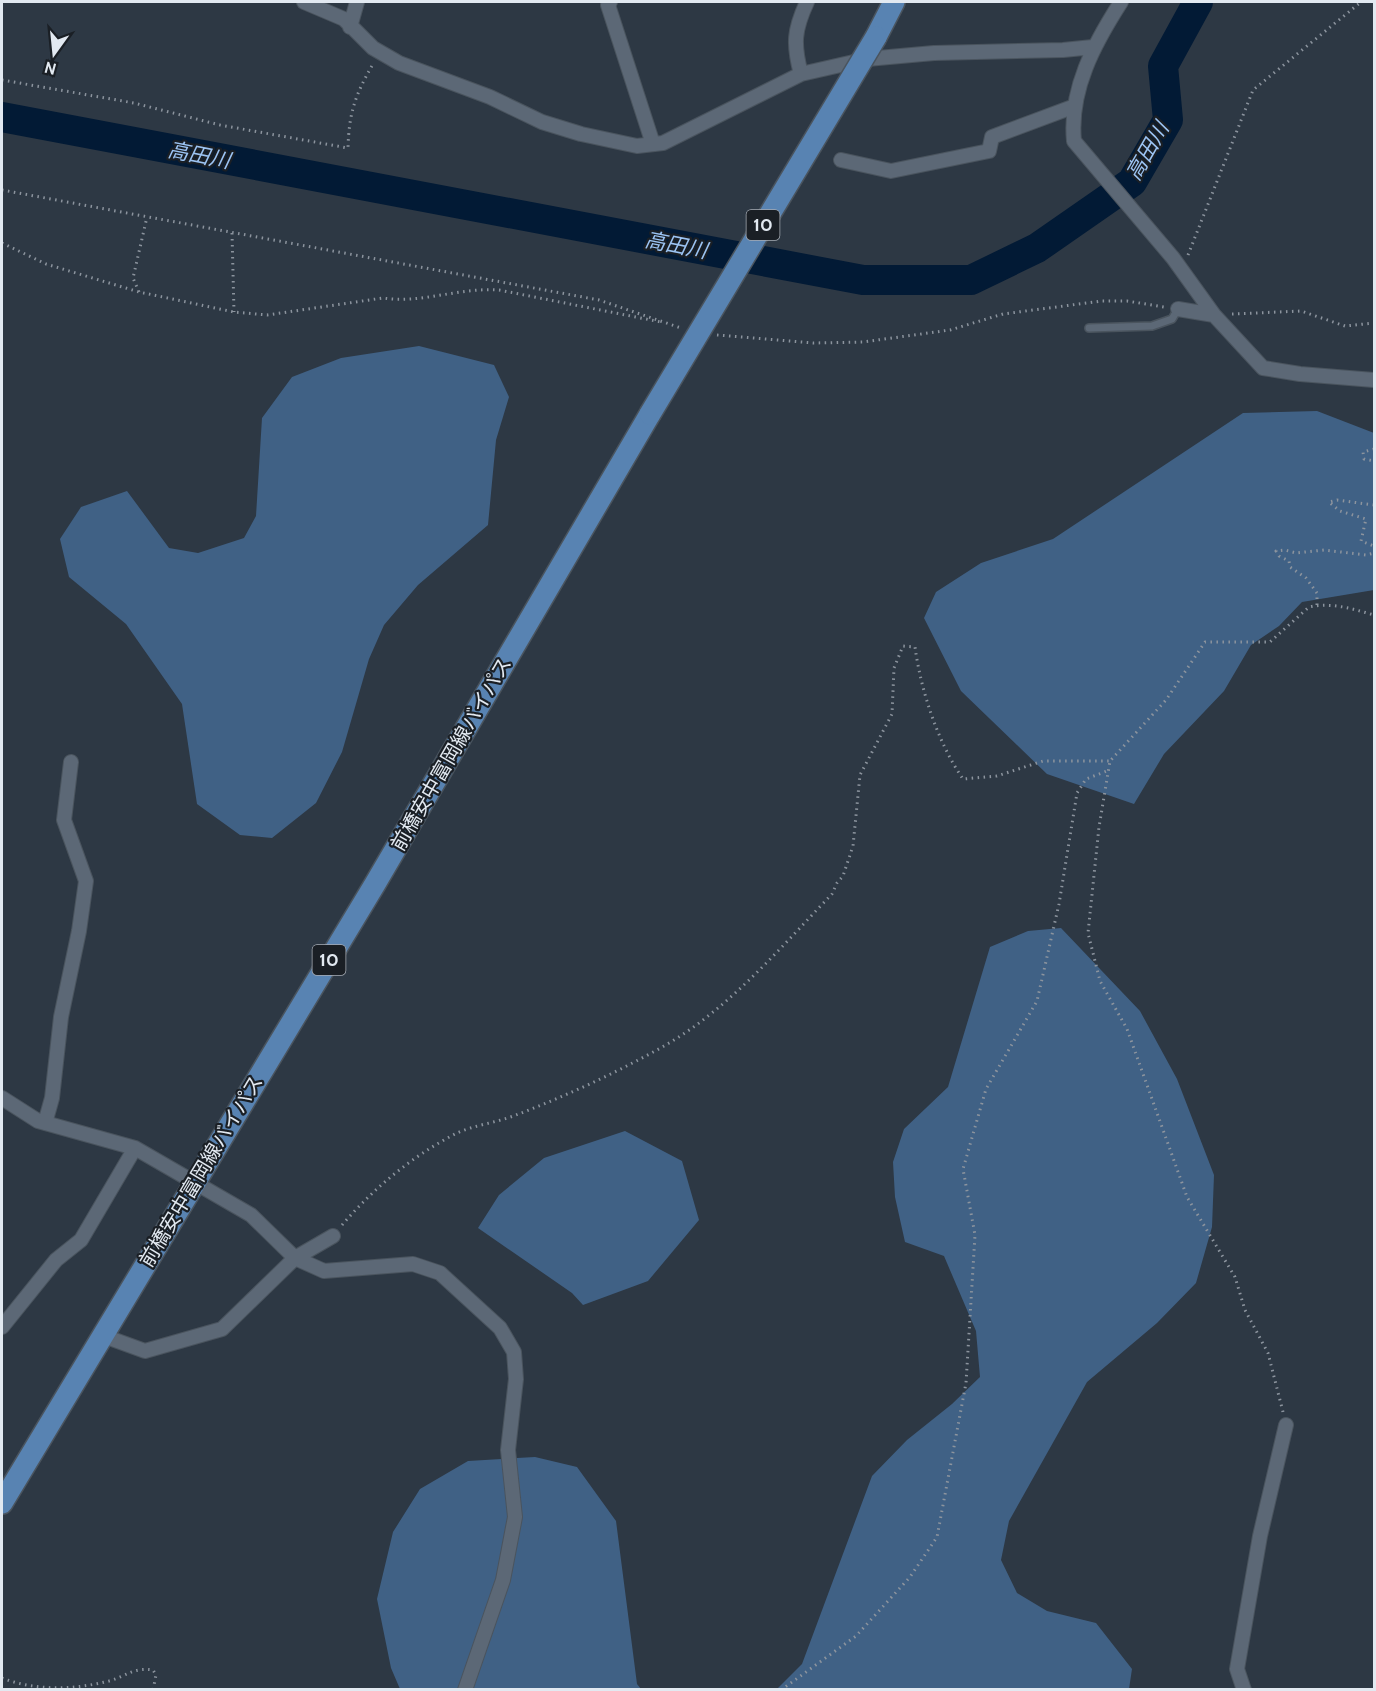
<svg xmlns="http://www.w3.org/2000/svg" width="1376" height="1691" font-family="Cabin,'Noto Sans JP',sans-serif">
<rect width="100%" height="100%" fill="#2d3844"/>
<path fill="#406185" d="M419,346l75,19 15,32 -13,43 -8,85 -70,60 -34,40 -15,34 -27,93 -26,51 -44,35 -32,-3 -43,-31 -15,-100 -56,-80 -57,-47 -9,-38 21,-32 46,-16 42,57 29,5 46,-15 12,-22 6,-98 30,-41 49,-19z
M1317,411l57,22v157l-72,12 -23,24 -28,19 -27,46 -60,63 -30,50 -87,-30 -86,-83 -37,-73 12,-26 45,-29 72,-24 190,-126z
M1061,928l79,83 37,68 37,96 -2,52 -16,56 -39,40 -70,59 -78,139 -8,39 16,33 30,18 49,12 36,46 -3,20h-352l25,-25 70,-188 35,-36 45,-36 28,-27 -4,-46 -32,-75 -39,-14 -10,-45 -2,-35 11,-33 44,-42 42,-140 38,-16z
M625,1131l57,30 17,59 -51,61 -65,24 -11,-12 -94,-65 21,-33 45,-37z
M535,1457l42,10 39,54 21,163 4,5h-241l-9,-21 -14,-69 16,-67 27,-43 48,-28z"/>
<g fill="none" stroke-linecap="round" stroke-linejoin="round">
<path stroke="#021a35" stroke-width="30" d="M2,117l861,163h108l66,-32 95,-66 36,-62 -5,-54 35,-64"/>
<g stroke="#4a545e" stroke-width="10">
<path id="service" d="M1089,328l63,-2 20,-7 6,-10"/>
</g>
<g stroke="#4a545e" stroke-width="16">
<path id="minor" d="M304,2l40,17 29,29 26,15 91,34 52,25 39,12 56,12 26,-3 138,-69 66,-15 67,-6 129,-3 30,-3
M610,2l-2,3 45,139
M1121,2c-27,42 -52,88 -47,139l99,117 41,57 49,53 37,6 74,6
M350,27l7,-25
M801,74c-8,-30 -7,-44 6,-72
M841,160l50,11 98,-20 3,-14 83,-31
M1178,309l36,6
M2,1098l36,23 97,27 116,67 44,43 29,13 89,-7 27,9 60,55 14,24 2,27 -8,71 7,67 -12,63 -38,110
M45,1123l7,-25 9,-81 18,-86 7,-50 -22,-61 7,-58
M2,1327l54,-67 25,-20 54,-92
M101,1335l44,16 77,-22 73,-71 38,-22
M1244,1690l-7,-21 23,-133 26,-111"/>
</g>
<g stroke="#4a545e" stroke-width="24">
<path id="primary" d="M876,37l18,-35
M2,1503l373,-619 275,-470"/>
</g>
<path stroke="#8c949e" stroke-width="3" stroke-dasharray="1.5 4.5" stroke-linecap="butt" d="M2,80l132,23 86,22 128,23c1,-35 7,-53 25,-84
M2,190l597,110 82,28
M232,233l2,79
M2,243l44,21 93,28 95,20 33,3 116,-17c38,6 77,-11 116,-8l162,32
M1188,255l65,-165 108,-88
M139,292l-6,-14 14,-61
M1232,314l69,-3 44,15 29,-3
M717,335l97,8 49,-1 87,-12 53,-16 99,-13h25l37,6
M1374,449l-11,3 1,7 10,2
M1374,505l-37,-5 -8,2 11,9 26,8 -5,22 13,5
M1317,605v-12l-11,-15 -16,-11 -1,-6 -10,-5 -3,-5 9,-1 11,3 28,-3 42,5 8,-2
M342,1225c32,-37 69,-68 113,-91 18,-9 41,-11 61,-19 50,-19 100,-42 148,-69 65,-37 116,-98 168,-152l5,-11 6,-7 10,-30 7,-71 32,-61 2,-46 9,-22 12,1c6,44 23,96 48,132l34,-3 46,-15h67
M1283,1412l-15,-59 -23,-43 -10,-33 -48,-80 -60,-168 -27,-48 -12,-48 11,-106 11,-66 56,-61 39,-58h65l39,-35c23,-5 44,2 65,8
M2,1678c33,13 72,12 107,3 18,-5 24,-14 44,-11l3,5 -3,15
M781,1690l75,-54 54,-59 27,-40 29,-154 9,-148 -12,-66 23,-80 51,-88 22,-97 18,-111 9,-14 21,-8"/>
<use href="#service" stroke="#5c6876" stroke-width="7"/>
<use href="#minor" stroke="#5c6876" stroke-width="14"/>
<use href="#primary" stroke="#5883b2" stroke-width="21"/>
<g stroke="#4a545e" stroke-width="24" stroke-linecap="butt">
<path id="primary-bridge" d="M650,414l226,-377"/>
</g>
<use href="#primary-bridge" stroke="#5883b2" stroke-width="21"/>
</g>
<g text-anchor="middle" dominant-baseline="central" stroke-width="4.5" stroke-linejoin="round" paint-order="stroke">
<g fill="#1a1f25" stroke="#a6acb4" stroke-width="1.5">
<rect x="746.5" y="210" width="33" height="30" rx="4.5"/>
<rect x="312.5" y="945" width="33" height="30" rx="4.5"/>
</g>
<g font-size="18" font-weight="bold" fill="#e2e9f1">
<text x="763" y="225">10</text>
<text x="329" y="960">10</text>
</g>
<g font-size="20" fill="#e2e9f1" stroke="#1a1f25">
<text transform="translate(451 754) rotate(-60)">前橋安中富岡線バイパス</text>
<text transform="translate(201 1171) rotate(-59)">前橋安中富岡線バイパス</text>
</g>
<g font-size="21" font-style="italic" fill="#9cc4f3" stroke="#1a1f25">
<text transform="translate(1147 151) rotate(-60)">高田川</text>
<text transform="translate(199 155) rotate(11)">高田川</text>
<text transform="translate(676 245) rotate(11)">高田川</text>
</g>
</g>
<rect width="1376" height="1691" fill="none" stroke="#e2e9f1" stroke-width="6"/>
<g transform="translate(54 54) rotate(195)" stroke="#1a1f25" stroke-width="4.5" paint-order="stroke">
<path d="M0-4.5L10 22L0 15L-10 22Z" fill="#e2e9f1"/>
<text y="-9" font-size="16" font-weight="bold" text-anchor="middle" fill="#e2e9f1">N</text>
</g>
</svg>
